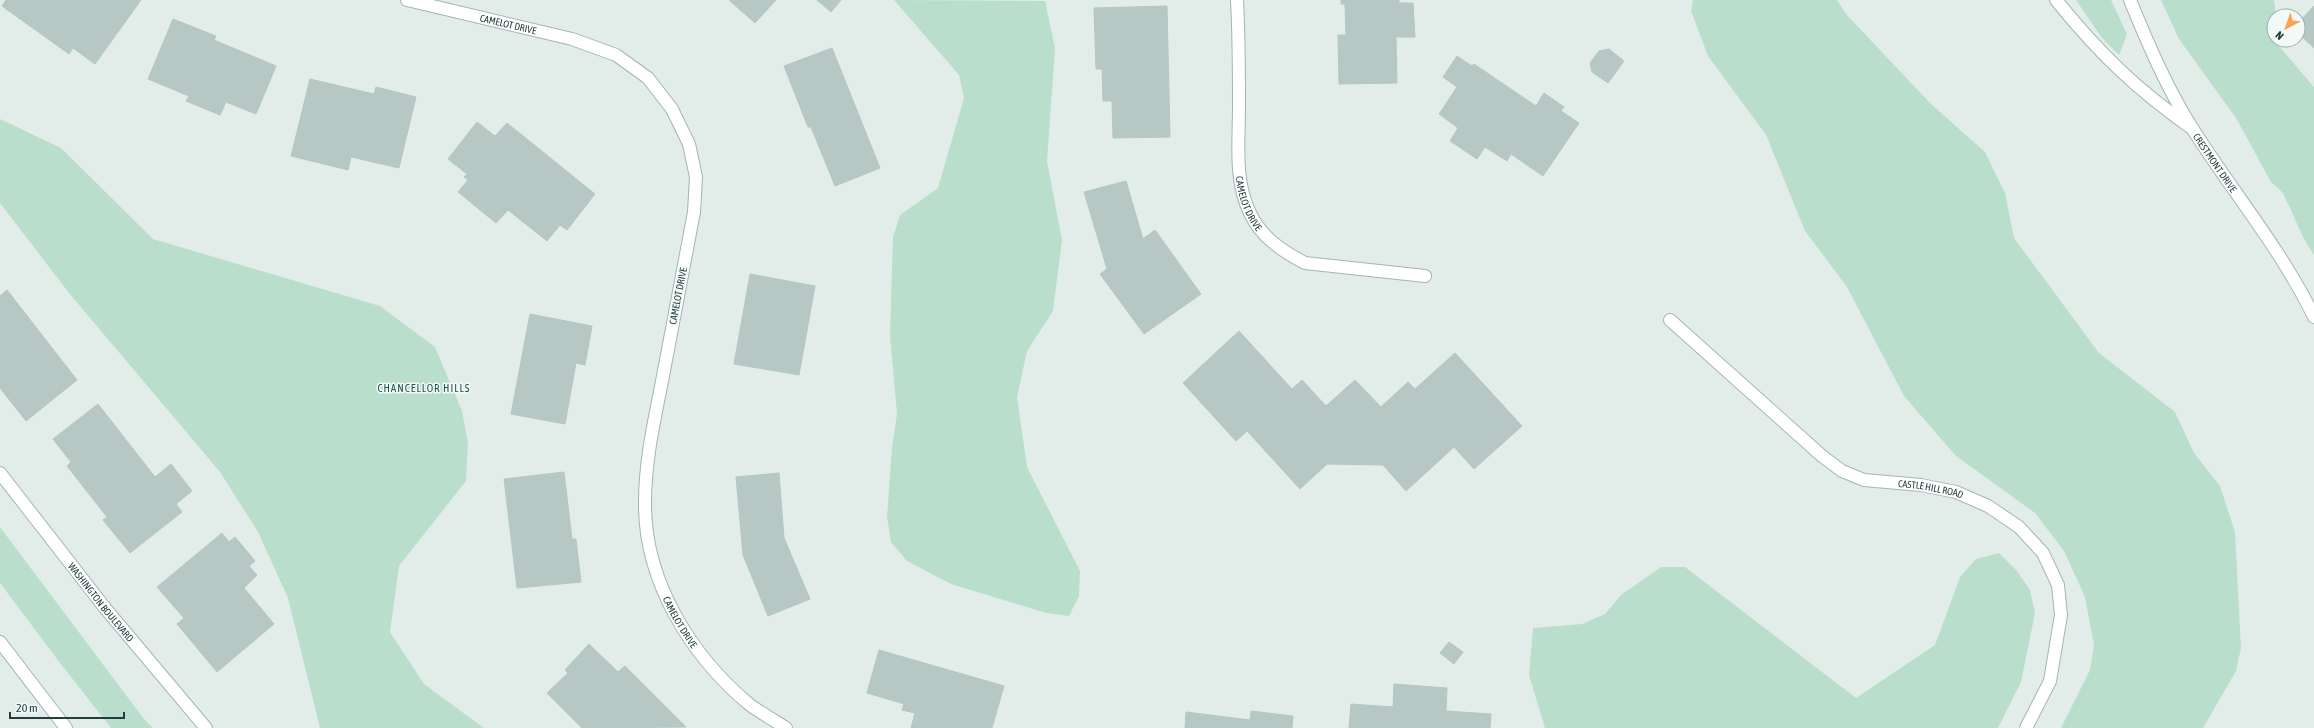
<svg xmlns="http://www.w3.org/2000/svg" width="2314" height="728" font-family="'Asap Condensed',sans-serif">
<rect width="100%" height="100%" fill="#e2edea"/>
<path fill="#b9dfcc" d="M894,0l151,1 10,47 -8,113 15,79 -9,71 -26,40 -10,46 10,70 53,104 -1,25 -10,20 -23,-3 -95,-29 -44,-23 -16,-19 -4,-25 5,-70 5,-33 -7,-78 3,-99 7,-22 38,-27 26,-90 -5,-23z
M1693,0h144l9,14 84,89 55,49 20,41 9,45 85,115 76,59 19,41 26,33 15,46 6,116 -5,23 -33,57h-142l29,-58 4,-25 -9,-48 -21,-46 -29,-38 -79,-57 -52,-60 -57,-109 -42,-56 -39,-96 -58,-79 -17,-45z
M2076,0h35l16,34 -8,21 -17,-17z
M2161,0h113l2,16h-2v24h5v6l35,41v168l-10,-16 -21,-46 -12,-11 -35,-64 -57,-79z
M0,119l61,29 92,91 227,67 55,41 27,64 6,32 -2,38 -67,85 -9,66 34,52 60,44h-164l-32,-130 -30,-66 -38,-60 -151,-179 -69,-90z
M0,527l144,192 9,9h-42l-51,-65 -60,-80z
M1999,553l18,18 13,19 5,23 -14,69 -23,46h-453l-16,-53 4,-47 49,-4 23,-10 16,-19 40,-28h24l171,131 79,-53 25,-68 16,-18z"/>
<path fill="#b7c8c4" stroke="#b4c7c3" d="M6,0h135l-46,64 -22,-16 -4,6 -67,-48z
M729,0h47l-21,23z
M817,0h24l-10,12z
M1341,0h58v3h14l2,34h-19l1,46 -58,1 -1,-49h8l-1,-31h-4z
M1167,6l3,131 -57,1 -1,-37h-9l-1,-32h-6l-2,-61z
M2314,6v42l-16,-15v-10z
M173,19l43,17 -2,4 62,26 -20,48 -30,-12 -6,13 -34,-14 3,-5 -41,-17z
M832,48l48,120 -45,18 -24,-59h-3l-24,-61z
M1609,49l15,12 -16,22 -16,-11 -2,-9 9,-12z
M1457,56l15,10 2,-2 62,42 8,-13 20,14 -3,4 18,12 -36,53 -32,-22 -4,7 -22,-14 -8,12 -27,-18 8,-13 -19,-14 18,-27 -14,-10z
M310,79l64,15 2,-7 40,10 -17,71 -48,-11 -3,13 -57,-14z
M477,122l18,14 12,-13 88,71 -28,36 -7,-5 -13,16 -39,-31 -12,13 -38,-31 10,-12 -4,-3 3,-3 -19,-15z
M1126,181l17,58 12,-9 46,64 -57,40 -44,-60 7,-5 -23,-77z
M750,274l65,12 -16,89 -65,-11z
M7,290l70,90 -51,41 -26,-33v-92z
M530,314l62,12 -7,39 -9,-2 -11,61 -54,-10z
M1239,331l53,58 10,-9 24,26 29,-26 26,27 27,-25 7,7 40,-36 67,73 -48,43 -20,-22 -48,44 -23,-26 -56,-1 -27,25 -53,-58 -11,10 -53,-58z
M98,404l57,73 16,-13 21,27 -16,13 6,8 -52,41 -27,-33 4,-3 -40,-51 4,-4 -18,-23z
M564,472l8,67h4l5,43 -64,6 -13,-109z
M779,473l5,65 26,61 -42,17 -25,-61 -7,-78z
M222,533l7,9 6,-5 20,24 -6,5 8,9 -13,13 30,36 -57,48 -40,-48 7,-6 -27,-31z
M1449,642l14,10 -9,12 -14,-11z
M589,644l29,28 7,-6 61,61 -104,1 -35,-35 21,-20 -3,-3z
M879,650l125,36 -12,42h-81l4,-15 -13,-3 2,-6 -37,-11z
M1394,684l53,4 -1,23 45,3 -1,14h-141l2,-24 42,3z
M1251,711l42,5 -1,12h-107l1,-16 64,8z"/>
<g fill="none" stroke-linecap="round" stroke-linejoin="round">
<g stroke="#a4b5b3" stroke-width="14">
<path id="service" d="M2056,0c43,53 81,90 137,129"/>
</g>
<g stroke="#a4b5b3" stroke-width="14">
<g id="minor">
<path id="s1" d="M407,0l165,39 44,16 32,23 24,31 17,35 7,33 -2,35c-10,55 -21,109 -31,164 -8,42 -18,83 -18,126 -1,79 46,154 105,203 11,8 24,15 36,23"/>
<path id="s2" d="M1237,0c2,36 2,71 2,107 0,34 -5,74 11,106 11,24 32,38 55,50l120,13"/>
<path id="s3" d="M2130,0c18,44 37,88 62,128 40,63 89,121 122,189"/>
<path id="s4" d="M1670,320l152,136 20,15 22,9 57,5 35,7 32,14 31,21 24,26 15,32 3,30 -11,66 -24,47"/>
<path id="s5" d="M0,473l105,135 101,120"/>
</g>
</g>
<g stroke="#a4b5b3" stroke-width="14">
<path id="tertiary" d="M0,642l66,86"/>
</g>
<use href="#service" stroke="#fff" stroke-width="12"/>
<use href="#minor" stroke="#fff" stroke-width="12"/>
<use href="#tertiary" stroke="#fff" stroke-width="12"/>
</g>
<g text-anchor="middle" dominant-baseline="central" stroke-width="3" stroke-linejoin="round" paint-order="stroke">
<g font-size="10" fill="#213e3d" stroke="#f2f9f7">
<text stroke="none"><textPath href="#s1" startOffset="104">CAMELOT DRIVE</textPath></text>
<text stroke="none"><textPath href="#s3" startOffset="184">CRESTMONT DRIVE</textPath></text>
<text stroke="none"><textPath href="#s2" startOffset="205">CAMELOT DRIVE</textPath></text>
<text transform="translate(678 296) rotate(-79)">CAMELOT DRIVE</text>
<text stroke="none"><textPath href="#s4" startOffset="320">CASTLE HILL ROAD</textPath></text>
<text stroke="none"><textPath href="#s5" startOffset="164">WASHINGTON BOULEVARD</textPath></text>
<text stroke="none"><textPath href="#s1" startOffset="824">CAMELOT DRIVE</textPath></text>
</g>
<g font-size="11" letter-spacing="1" fill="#1c5151" stroke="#f2f9f7">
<text x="424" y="388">CHANCELLOR HILLS</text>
</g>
</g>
<g transform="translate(2286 28) rotate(221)"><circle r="19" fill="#f2f9f7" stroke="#9eaead"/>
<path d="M0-3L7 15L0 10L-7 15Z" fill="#f8a254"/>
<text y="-6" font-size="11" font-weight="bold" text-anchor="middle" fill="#213e3d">N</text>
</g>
<path d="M10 712v6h114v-6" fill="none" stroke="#213e3d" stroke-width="2"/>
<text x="16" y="712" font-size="12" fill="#213e3d" stroke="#f2f9f7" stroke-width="3" paint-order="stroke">20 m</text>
</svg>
